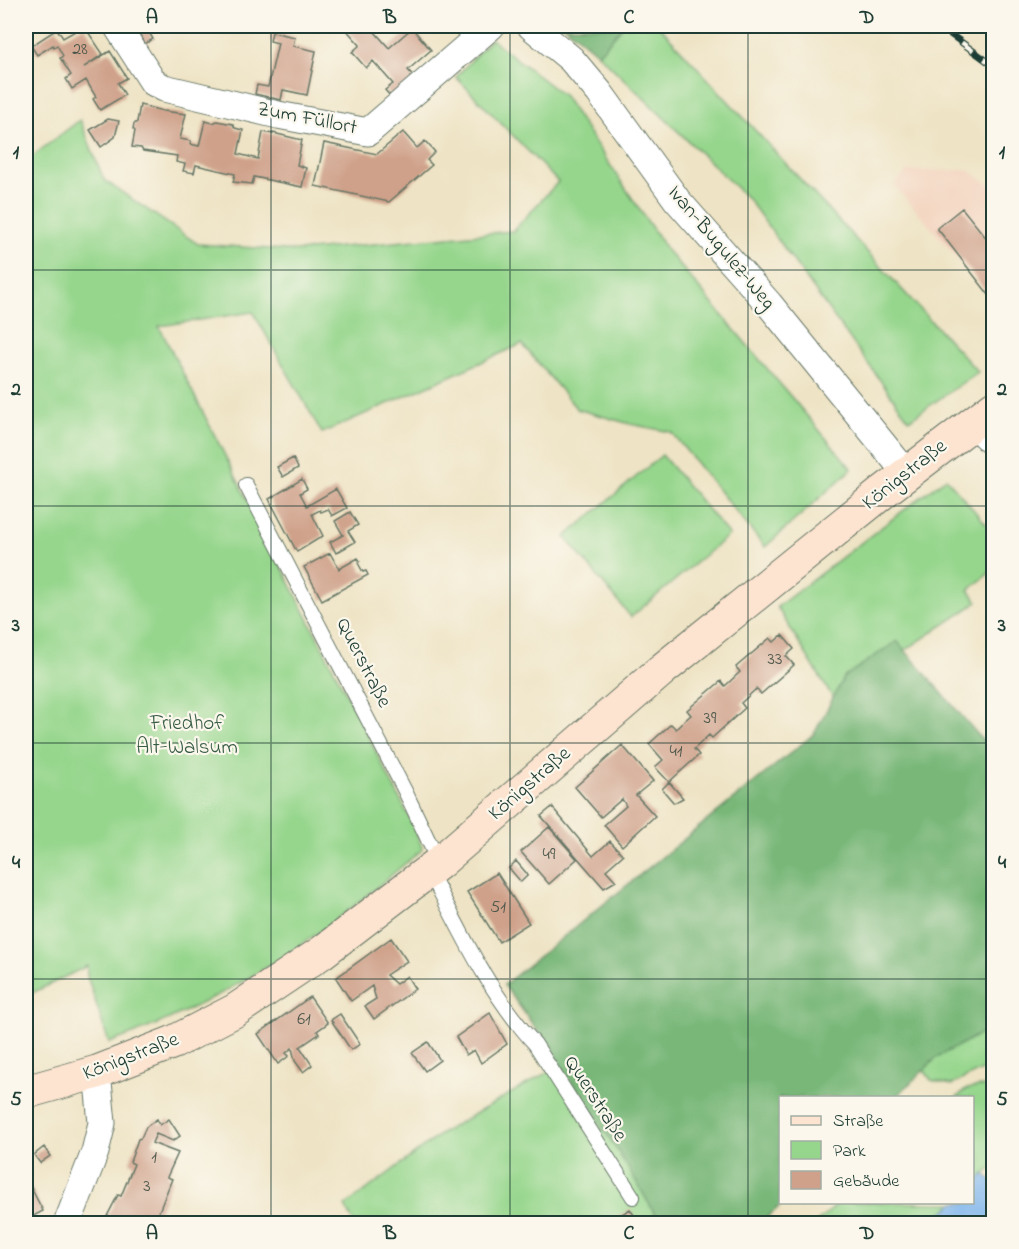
<svg xmlns="http://www.w3.org/2000/svg" width="1019" height="1249" font-family="'Indie Flower',sans-serif">
<rect width="100%" height="100%" fill="#fbf7ec"/>
<filter id="ink" filterUnits="userSpaceOnUse"><feTurbulence type="fractalNoise" baseFrequency=".0167" numOctaves="2"/><feDisplacementMap in="SourceGraphic" scale="12" xChannelSelector="R" yChannelSelector="G"/><feConvolveMatrix kernelMatrix="1 2 1 2 8 2 1 2 1" color-interpolation-filters="sRGB"/></filter>
<filter id="wash" filterUnits="userSpaceOnUse"><feTurbulence type="fractalNoise" baseFrequency=".008" numOctaves="4" result="noise"/><feDisplacementMap in="SourceGraphic" scale="24" xChannelSelector="R" yChannelSelector="G"/><feGaussianBlur stdDeviation="1.35" result="paint"/><feColorMatrix in="noise" values="0 0 0 0 0 0 0 0 0 0 0 0 0 0 0 0 0 1.4 0 .05"/><feComposite in="paint" operator="in"/></filter>
<g filter="url(#wash)">
<rect width="100%" height="100%" fill="#eee3c4"/>
<path fill="#f3d4bf" d="M968,170l25,17v113l-99,-115 13,-14z"/>
<path fill="#95d68c" stroke="#5a8a60" stroke-width="1.5" d="M623,26h36l319,346 -69,48 -160,-220 -151,-146z
M491,39l73,57 102,153 186,220 -87,78 -94,-115 -41,-8 -53,-15 -55,-65 -200,89 -69,-121 -94,14 247,485 17,38c-38,31 -75,64 -115,91 -62,43 -129,78 -199,103l-22,-67v-10l-61,30v-835l54,-41 24,60 94,64 101,7 214,-20 45,-49 -102,-105z
M662,455l67,80 -98,82 -66,-80z
M946,478l47,54v38l-24,20 9,12 -145,96 -56,-91z
M993,1027v42l-11,1 -31,15 -20,-5 -7,-10 13,-13z
M562,1064l69,107 29,52h-306l-9,-17 100,-75z
M993,1085v82l-20,18 -1,-87h-16l11,-9z
M839,1203v-1l115,1 -23,20h-115z"/>
<path fill="#78b778" stroke="#4c7a56" stroke-width="1.5" d="M565,26h58l-25,28z
M897,641l96,111v275l-56,30 -41,40 -116,1v104l3,1 -22,20h-101c-46,-83 -99,-161 -156,-238l310,-251 30,-57z"/>
<path fill="#7cb4ec" stroke="#4e7890" stroke-width="1.5" d="M984,1174l9,7v42h-62l23,-20 18,-1 1,-17z"/>
<g id="blocks">
<path fill="#cfa18a" d="M84,26l19,28 -19,13 26,-16 17,27 -9,5 7,12 -25,15 -7,-11 3,-2 -10,-17 -14,9 -6,-10 5,-4 -11,-17 3,-2 -6,-11 -3,2 -1,-2 -16,10 -6,-9 26,-17 6,9z
M137,26h27l-14,8 3,5 -8,5 -10,-17z
M343,26h40l-8,6 14,16 23,-20 19,22 -23,20 7,8 -23,20 -7,-8 8,-6 -20,-23 -7,7 -14,-16 8,-7z
M272,32l23,5 -2,9 23,5 -9,44 -24,-5 -2,10 -26,-6 2,-9 11,2 10,-44 -8,-2z
M140,105l23,6 23,3 -6,25 11,2 -1,3 9,2 6,-25 8,2 4,-2 16,3 2,4 8,2 -5,24 20,5 5,-27 10,2v-1l29,7 -5,25 9,3 -4,19 -48,-10 -2,7 -19,-2 2,-8 -39,-9 -2,8 -11,-2 2,-7 -9,-2 1,-6 -34,-5 -2,-3 -9,-1 3,-16 -2,-2 1,-5 3,-2z
M108,119l11,2 -4,16 -14,10 -11,-17z
M403,132l14,16 8,-7 10,11 -8,8 5,5 -43,37 -74,-16 9,-43 53,11z
M962,208l29,36 2,-2v58l-56,-72z
M293,458l5,10 -15,9 -6,-10z
M302,479l5,10 -7,4 7,13 29,-17 11,19 -15,8 -4,-7 -7,3 -1,-2 -8,4 11,22 -26,16 -28,-53z
M350,512l8,13 -10,6 7,11 -19,11 -6,-11 13,-7 -8,-14z
M330,553l9,16 19,-11 2,3 -2,2 5,9 3,-1 2,4 -46,25 -18,-33z
M782,635l12,14 -8,7 8,9 -33,29 -5,-5 -15,14 4,5 -33,30 -3,-3 -15,14 5,6 -30,27 -14,-15 8,-7 -14,-16 22,-20 5,5 7,-7 8,-7 -4,-5 34,-29 4,5 15,-14 -4,-5 34,-29 4,4z
M622,745l31,36 -17,14 19,21 -33,30 -18,-21 22,-19 -4,-7 -21,18 -26,-30z
M669,782l14,16 -9,5 -12,-14z
M552,807l41,49 17,-15 13,14 -17,15 10,11 -12,7 -63,-72z
M549,827l28,32 -28,25 -28,-32z
M516,861l12,14 -7,7 -12,-14z
M497,873l32,50 -30,19 -32,-50z
M391,938l16,23 -21,14 10,9 11,-8 8,13 -41,30 -9,-13 11,-7 -4,-13 -21,15 -15,-23z
M310,997l18,26 -11,8 2,3 -19,13 12,18 -9,7 -8,-11 -3,-13 -6,5 3,3 -11,8 -20,-30z
M490,1013l17,31 -26,19 -7,-13 -8,5 -10,-18z
M340,1014l20,30 -9,6 -20,-30z
M428,1042l12,18 -15,11 -13,-18z
M157,1119l3,6 9,-6 11,17 -7,5 -17,-7 -4,9 26,10 -11,24 5,2 -18,45h-51l15,-29 3,1 13,-32 -4,-2 8,-23 3,-1 5,-11z
M44,1147l6,9 -10,7 -6,-8z
M26,1178l17,33 -17,9z
M630,1209l10,15h-34z"/>
</g>
</g>
<g filter="url(#ink)">
<use href="#blocks" fill-opacity="0" stroke="#677766" stroke-width="1.5"/>
<g fill="none" stroke-linecap="round" stroke-linejoin="round">
<g stroke="#677766" stroke-width="16">
<path id="lane" d="M967,427l27,26
M246,485l159,306 34,72
M429,870c31,60 60,124 106,174l98,153"/>
</g>
<g stroke="#677766" stroke-width="29">
<path id="street" d="M117,26l36,56 11,6 114,27 90,17 123,-106
M531,26l40,33 28,33 78,108 92,104 138,170
M67,1224l28,-72 7,-29 -5,-51"/>
</g>
<g stroke="#677766" stroke-width="35">
<path id="secondary" d="M26,1092l71,-20 77,-30 62,-32 85,-57 118,-90 224,-194 220,-177 111,-85"/>
</g>
<use href="#lane" stroke="#fff" stroke-width="14"/>
<use href="#street" stroke="#fff" stroke-width="27"/>
<use href="#secondary" stroke="#fde4d0" stroke-width="33"/>
<g stroke="#1f3d34" stroke-width="7">
<path id="rail" d="M939,26l55,40"/>
</g>
<use href="#rail" stroke="#fbf7ec" stroke-width="4.5" stroke-dasharray="14" stroke-linecap="butt"/>
</g>
</g>
<path fill="none" stroke="#1f3d34" stroke-width="1.5" stroke-opacity="0.55" d="M271,26v1198M510,26v1198M748,26v1198M26,270h968M26,506h968M26,743h968M26,979h968"/>
<g text-anchor="middle" dominant-baseline="central" stroke-width="4.5" stroke-linejoin="round" paint-order="stroke">
<g font-size="18" fill="#4b564a">
<text x="80" y="50">28</text>
<text x="775" y="660">33</text>
<text x="710" y="719">39</text>
<text x="676" y="752">41</text>
<text x="549" y="855">49</text>
<text x="498" y="908">51</text>
<text x="304" y="1020">61</text>
<text x="154" y="1158">1</text>
<text x="147" y="1187">3</text>
</g>
<g font-size="21" fill="#1f3d34" stroke="#fbf7ec">
<text transform="translate(307 119) rotate(11)">Zum Füllort</text>
<text transform="translate(721 248) rotate(50)">Ivan-Bugulez-Weg</text>
<text transform="translate(905 475) rotate(-38)">Königstraße</text>
<text transform="translate(363 663) rotate(63)">Querstraße</text>
<text transform="translate(530 784) rotate(-41)">Königstraße</text>
<text transform="translate(131 1057) rotate(-21)">Königstraße</text>
<text transform="translate(595 1099) rotate(57)">Querstraße</text>
</g>
<g font-size="21" fill="#375c46" stroke="#fbf7ec">
<text x="187" y="724">Friedhof<tspan x="187" dy="24">Alt-Walsum</tspan></text>
</g>
</g>
<rect width="1019" height="1249" fill="none" stroke="#fbf7ec" stroke-width="66"/>
<rect x="779" y="1096" width="195" height="108" fill="#fbf7ec" stroke="#a3ada2" stroke-width="1.5"/>
<rect x="791" y="1116" width="30" height="9" fill="#fde4d0" stroke="#a3ada2" stroke-width="1.5"/>
<text x="833" y="1126" font-size="18" fill="#1f3d34">Straße</text>
<rect x="791" y="1141" width="30" height="18" fill="#95d68c" stroke="#a3ada2" stroke-width="1.5"/>
<text x="833" y="1156" font-size="18" fill="#1f3d34">Park</text>
<rect x="791" y="1171" width="30" height="18" fill="#cfa18a" stroke="#a3ada2" stroke-width="1.5"/>
<text x="833" y="1186" font-size="18" fill="#1f3d34">Gebäude</text>
<rect x="33" y="33" width="953" height="1183" fill="none" stroke="#1f3d34" stroke-width="2"/>
<g font-size="20" text-anchor="middle" font-weight="bold" fill="#1f3d34">
<text x="152" y="23">A</text>
<text x="390" y="23">B</text>
<text x="629" y="23">C</text>
<text x="867" y="23">D</text>
<text x="16" y="158">1</text>
<text x="1002" y="158">1</text>
<text x="16" y="395">2</text>
<text x="1002" y="395">2</text>
<text x="16" y="631">3</text>
<text x="1002" y="631">3</text>
<text x="16" y="868">4</text>
<text x="1002" y="868">4</text>
<text x="16" y="1105">5</text>
<text x="1002" y="1105">5</text>
<text x="152" y="1239">A</text>
<text x="390" y="1239">B</text>
<text x="629" y="1239">C</text>
<text x="867" y="1239">D</text>
</g>
</svg>
